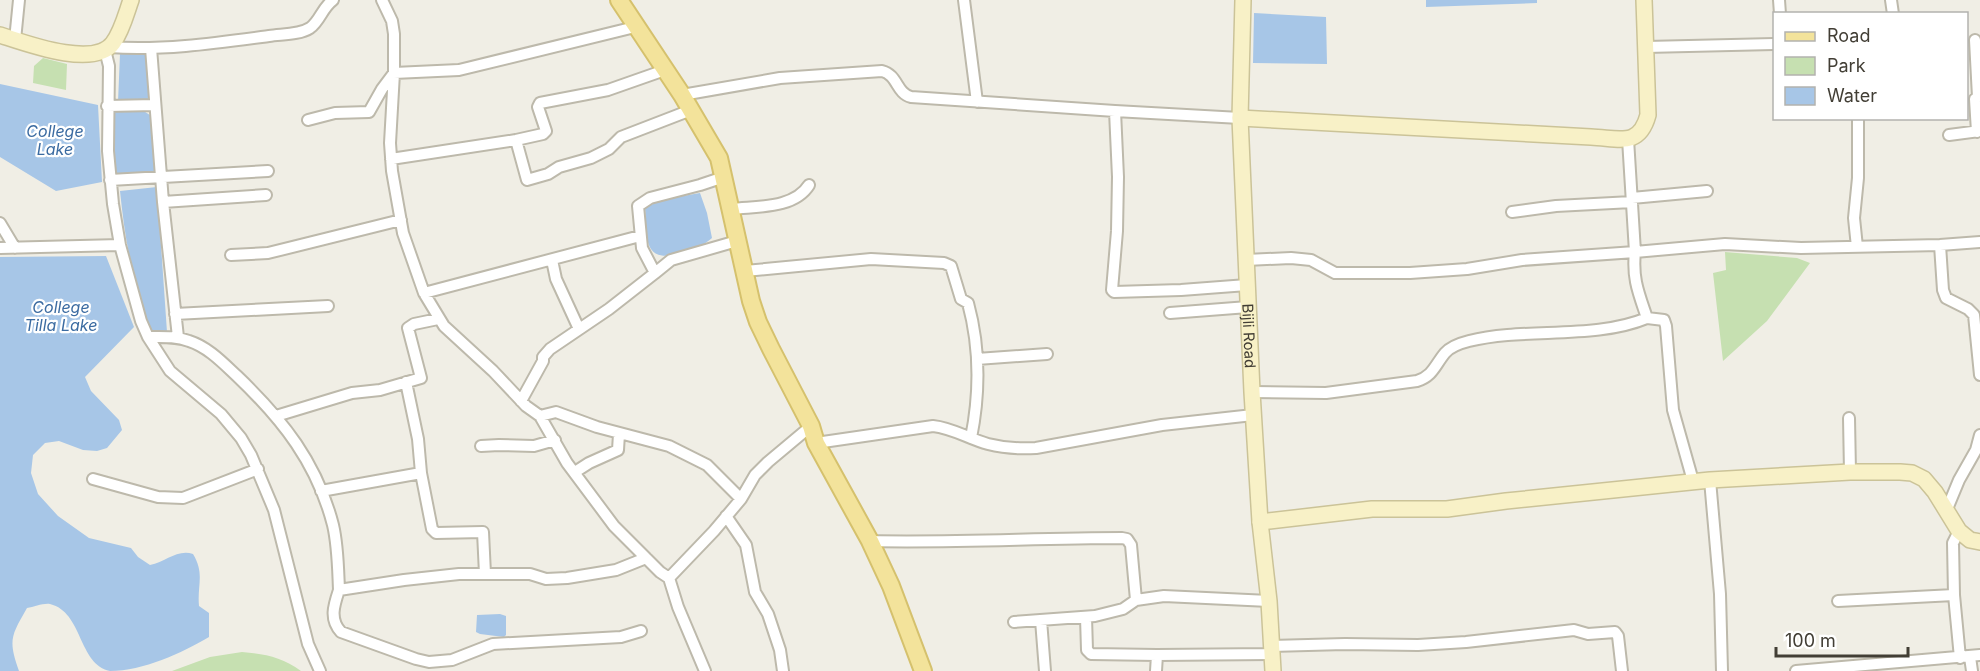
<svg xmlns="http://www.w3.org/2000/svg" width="1980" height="671" font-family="Inter,sans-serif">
<rect width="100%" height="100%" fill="#f0eee5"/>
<path fill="#c6e0b1" d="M43,58l24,6 -1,26 -33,-7 1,-17z
M1725,252l72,6 13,5 -43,58 -44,40 -10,-88 13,-3z
M242,652c23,2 40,5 59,19h-129l38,-14z"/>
<path fill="#a7c6e7" d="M1426,0h111v3l-111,4z
M1254,13l72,4 1,47 -74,-1z
M120,54h28l2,50 -32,-2z
M0,84l98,21 4,77 -46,9 -56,-34z
M111,109l31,1 11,7 2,55 -39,4z
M157,187l10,145 -10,4 -6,-5c-18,-45 -26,-91 -31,-140z
M700,193l7,20 5,25c-9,8 -19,12 -30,15 -40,12 -35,-16 -37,-46l21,-8z
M106,256l28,71 -49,50 6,14 28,29 3,10 -15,18 -10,3 -14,-1 -24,-9 -14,2 -12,12 -2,18 7,21 20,22 31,22 42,10 7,9 12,8c16,-3 27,-16 43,-11 12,20 4,31 6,52l10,7v24c-27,16 -66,34 -99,34 -32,-7 -27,-59 -60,-67 -7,-1 -16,3 -23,4 -16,28 -19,32 -8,63h-19v-414z
M500,614l6,2v19l-2,2 -24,-3 -4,-2 1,-17z"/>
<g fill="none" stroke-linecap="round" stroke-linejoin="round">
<g stroke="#bdb9ab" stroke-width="14">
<path id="street" d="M382,0l10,21 2,13v39l-4,70 2,28 11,62 21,60 20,33 49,45 33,35 14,10 27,47 47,63 46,46 9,6 9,29 27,64
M964,0l13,102
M1779,0l1,14
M1891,0l2,14
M15,40l4,-40
M1975,40l3,57 -3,2 2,33
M109,47c53,4 108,-4 160,-11 13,-2 30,-1 41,-8 10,-7 12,-20 23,-28
M1646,47l128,-3
M151,48l12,154 15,135
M105,50l4,16 -1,85 5,53 7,41 21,76 7,16 22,34 51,43 20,24 10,17 23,55 34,134 12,27
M682,95l98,-17 102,-7c16,4 14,22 29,26l204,14 125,7
M107,106l48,-1
M1115,111l3,66 -1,54 -5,59 2,2 67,-2 66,-5
M308,120l27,-7 34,-1 13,-23 12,-16 65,-3 176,-43
M1949,135l31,-4
M1628,139l7,113 90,-8 76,4 139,-3 40,-3
M516,140l11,40 21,-6 11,-7 32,-9 18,-9 12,-12 70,-27
M391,159l125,-19 27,-6 3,-3 -8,-24 2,-4 68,-13 57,-20
M724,177l-24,8 -50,13 -12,8 4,42 13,25 16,-13 66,-19
M110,180l158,-9
M1632,198l75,-7
M163,202l103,-7
M732,209c24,-3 62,0 77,-24
M1512,212l44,-6 76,-4
M0,223l15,25
M1940,245l3,45 3,8 22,11 6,6 6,60
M1857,247l-3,-29 4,-40v-60
M0,248l120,-3
M231,255l37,-2 133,-33
M552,260l4,19 23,50
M1246,260l45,-2 20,2 24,13h75l57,-4 55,-9 113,-8c-3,27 4,42 12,66 -53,22 -121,9 -178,23 -8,2 -18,5 -24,12 -10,12 -12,23 -28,28l-91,12 -74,-1
M745,271l126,-12 73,4 7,3 10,33 7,4c12,44 12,90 3,135
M424,293l216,-57
M1170,313l78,-6
M175,314l153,-8
M1647,318l17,2 2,6 7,84 20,71
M148,337c14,0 28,-1 41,4 19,6 34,22 48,35 46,44 80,87 96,149 5,21 5,43 6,65
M977,359l70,-5
M406,382l12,57 3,34
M521,401l22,-40v-4l7,-8 59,-40 46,-36
M276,416l76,-23 28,-3 41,-12 -13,-50 6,-4 24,-5
M540,416l16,-4 41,15 72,19 38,19 34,34
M1849,418l1,54
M816,443l117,-17c20,2 36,13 55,18 16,4 32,5 48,4l126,-23 91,-10
M481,446l18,-1 35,1 21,-6
M575,472l14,-9 29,-13 1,-16
M93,479l65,18 25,1 75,-29
M1710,480l10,114 2,77
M321,491l100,-18 11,56 4,4 47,-1 2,42
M1947,509l12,-29 17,-30 4,-15
M726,516l20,29 9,47 13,22 12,36 3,21
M1959,531l-6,12 1,52 6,63
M870,541c84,2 168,-3 252,-3l5,1 4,6 5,55
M669,578l45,-47 27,-32 14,-24 13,-13 43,-36
M1838,601l116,-6
M1086,617l1,33 4,4 66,1
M1041,620l4,51
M1014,622l81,-6 28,-7 13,-9 28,-4 105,5
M641,631l-20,6 -128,7 -41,16 -23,2 -13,-3 -75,-27c-12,-13 -7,-27 -2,-42l65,-10 55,-6h71l16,5 21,-1 49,-8 30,-12
M1271,646l74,-2 73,1 48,-3 108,-12 14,4 27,-2 3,4 4,35
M1970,657l2,14
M1156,671l1,-16 114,-1
M1796,671l184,-16"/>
</g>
<g stroke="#cbc398" stroke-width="18">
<g id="secondary">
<path id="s1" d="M1243,0l-3,118 12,274 8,130 9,79 4,70"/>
<path d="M0,35c25,8 94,34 113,8 9,-12 13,-29 18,-43"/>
<path d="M1240,118l351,19c28,1 48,11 57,-22l-4,-115"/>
<path d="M1260,522l112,-13h75l59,-8 204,-21 140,-8h50l12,1 12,6 11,13 24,39 11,9 10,2"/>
</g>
</g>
<g stroke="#d5c16d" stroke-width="20">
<path id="primary" d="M619,0l63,95 37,63 32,143 7,21 13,27 40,77 5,17 54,98 21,45 32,85"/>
</g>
<use href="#street" stroke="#fff" stroke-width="10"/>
<use href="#secondary" stroke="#f8f1c7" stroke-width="15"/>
<use href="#primary" stroke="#f3e39b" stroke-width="16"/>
</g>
<g text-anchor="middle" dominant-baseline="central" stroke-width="4.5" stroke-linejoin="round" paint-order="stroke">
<g font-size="15" fill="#423e35" stroke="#fff">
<text stroke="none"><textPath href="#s1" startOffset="336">Bijli Road</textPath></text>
</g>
<g font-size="16" font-style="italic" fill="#3b6ba1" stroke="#fff">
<text x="55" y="131">College<tspan x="55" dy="18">Lake</tspan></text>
<text x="61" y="307">College<tspan x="61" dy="18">Tilla Lake</tspan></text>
</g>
</g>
<rect x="1773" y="12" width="195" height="108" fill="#ffffff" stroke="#b3b2ae" stroke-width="1.5"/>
<rect x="1785" y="32" width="30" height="9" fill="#f3e39b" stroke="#b3b2ae" stroke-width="1.5"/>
<text x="1827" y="42" font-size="18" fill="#423e35">Road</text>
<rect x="1785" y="57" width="30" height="18" fill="#c6e0b1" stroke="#b3b2ae" stroke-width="1.5"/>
<text x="1827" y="72" font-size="18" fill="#423e35">Park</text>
<rect x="1785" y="87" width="30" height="18" fill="#a7c6e7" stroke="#b3b2ae" stroke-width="1.5"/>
<text x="1827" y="102" font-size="18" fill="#423e35">Water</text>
<path d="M1776 647v9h132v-9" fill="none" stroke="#423e35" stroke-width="3"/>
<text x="1785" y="647" font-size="18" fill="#423e35" stroke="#ffffff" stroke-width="4.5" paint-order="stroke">100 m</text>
</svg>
